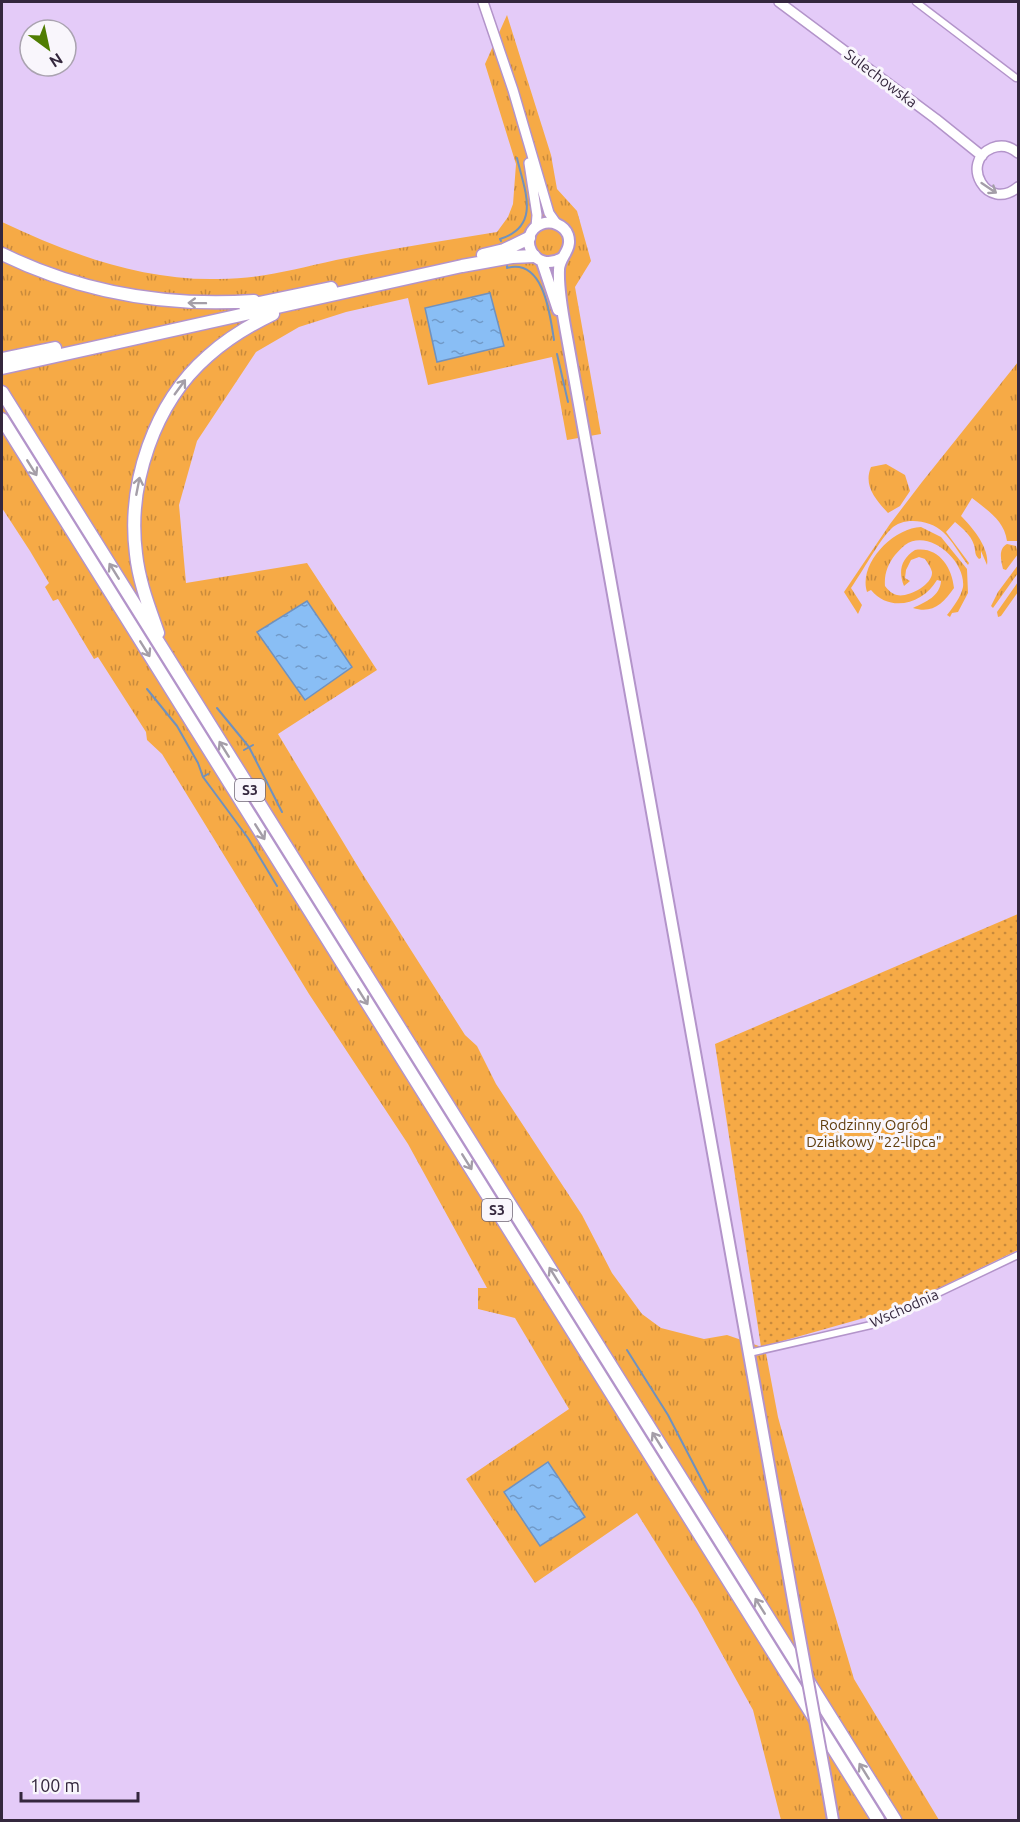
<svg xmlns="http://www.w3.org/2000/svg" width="1020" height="1822" font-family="Ubuntu,sans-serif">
<defs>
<pattern id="grass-tufts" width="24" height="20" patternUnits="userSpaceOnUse" patternTransform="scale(1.5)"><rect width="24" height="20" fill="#f6aa46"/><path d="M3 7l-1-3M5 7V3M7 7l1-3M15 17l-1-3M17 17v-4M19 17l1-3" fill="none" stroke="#c88a3c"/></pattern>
<pattern id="garden-dots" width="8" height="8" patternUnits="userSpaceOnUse" patternTransform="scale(1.5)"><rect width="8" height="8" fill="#f6aa46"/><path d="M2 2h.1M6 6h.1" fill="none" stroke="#c88a3c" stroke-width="1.8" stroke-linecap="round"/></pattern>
<pattern id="water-ripples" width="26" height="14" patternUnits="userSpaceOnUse" patternTransform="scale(1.5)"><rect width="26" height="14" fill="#89bef5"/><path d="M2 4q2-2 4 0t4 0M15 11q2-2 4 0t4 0" fill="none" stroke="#719ac8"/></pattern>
</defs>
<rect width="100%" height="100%" fill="#e4cbf8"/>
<path fill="url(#grass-tufts)" d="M507,15l44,140 6,34 20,22 14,50 -16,26 26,147 -34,6 -15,-83 -124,28 -20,-87 -62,14 -47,15 -43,25 -59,89 -18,64 7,78 121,-20 70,107 -99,64 82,136 105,165 12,11 19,38 86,131 30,58 30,41 19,14 43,11 23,-4 38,13 13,69 21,77 55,185 85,141h-158l-28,-110 -56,-101 -60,-96 -102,70 -69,-104 103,-70 -54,-91 -37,-9v-21h9l-79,-144 -99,-150 -147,-240 -15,-14 -1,-8 -48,-75 -4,2 -36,-60 -5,2 -8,-14 4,-4 -19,-32 -28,-43v-286c68,32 140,59 217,57 42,0 76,-10 117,-19 53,-11 107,-19 161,-28l11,-15 5,-13 3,-40 -31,-100z
M1018,362v179h-11c-3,-21 -19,-30 -35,-43l-11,18c11,11 29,32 26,49l-6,-14v7l-2,1c-5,-5 -3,-7 -5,-14 -3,-10 -12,-17 -19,-23l-9,10 23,31 -1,2c-8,-10 -16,-25 -25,-33 -12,-12 -40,-16 -52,-3 -13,13 -28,42 -40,59l11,17 -4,9 -14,-22 46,-68 32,-42z
M886,464l19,11 5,16 -10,15 -12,7c-12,-13 -25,-27 -17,-46z
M921,527l20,10 26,32 1,24 -10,19 -6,1 -2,4 -3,-2c6,-8 14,-18 16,-28 3,-26 -34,-59 -58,-42 -4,3 -7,7 -10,10 -7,9 -11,19 -10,31 3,4 7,8 12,9 10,3 36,-10 35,-23 -1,-4 -4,-9 -7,-13l-6,-2 -8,3 -5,10 -1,8 5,3 -6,5c-6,-15 -3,-27 11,-36 23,-4 37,17 39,38 -11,16 -22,26 -41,20 13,-6 27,-12 28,-27l-4,-1c-14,24 -47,33 -66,10l-4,2c-9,-28 26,-64 54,-65z
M1007,544l9,2 2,8 -12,16 -3,-1c-2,-9 -5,-20 4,-25z
M1018,565v8l-25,35 -2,-2 7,-14z
M1018,582v10l-17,24 -3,1 -1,-5z"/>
<path fill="url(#garden-dots)" d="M1018,914v336l-122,59 -135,38 -46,-303z"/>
<path fill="url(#water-ripples)" stroke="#7091be" stroke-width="1.5" d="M490,293l14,53 -67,16 -12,-54z
M307,601l45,66 -47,33 -48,-68z
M548,1462l37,55 -45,29 -36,-54z"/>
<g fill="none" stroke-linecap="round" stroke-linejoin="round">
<path stroke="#7091be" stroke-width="2" d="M501,241l-1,-2c42,-13 24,-50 17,-81
M507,265v3c37,-10 43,47 47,72
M557,354l11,48
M147,689l30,37 21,37 5,14 5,-3
M217,708l32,39 33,65
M244,750l9,-5
M203,777l45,61 29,48
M627,1350l41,65 40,77"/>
<g stroke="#b394ca" stroke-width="9">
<path id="minor" d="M916,2l100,76
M749,1353l122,-28 147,-70"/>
</g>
<g stroke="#b394ca" stroke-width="12">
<path id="secondary" d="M483,2l30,88 36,123 7,10
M779,2l157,117 46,37
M1018,153c-7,-6 -16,-9 -26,-5 -33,14 -5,65 26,39
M529,163l8,52 -1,12"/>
</g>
<g stroke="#b394ca" stroke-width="14">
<path id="primary" d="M562,258c-29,17 -46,-24 -21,-34 11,-4 23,1 27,11 5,15 -9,22 -9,35 -1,23 5,50 9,73l227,1268
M542,262l16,48
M826,1780l7,40"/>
</g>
<g stroke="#b394ca" stroke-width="15">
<path id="motorway" d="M2,254c80,39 163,53 252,47
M483,255l21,-5 25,-12
M245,306l86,-18
M2,359l53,-11
M2,368l460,-102 50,-9 22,-1
M2,392l893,1428
M2,419l876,1401
M158,633c-9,-26 -19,-51 -22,-79 -9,-70 18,-151 72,-198 19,-17 42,-31 65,-42"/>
</g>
<use href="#minor" stroke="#fff" stroke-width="6"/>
<use href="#secondary" stroke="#fff" stroke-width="9"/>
<use href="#primary" stroke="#fff" stroke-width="10"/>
<use href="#motorway" stroke="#fff" stroke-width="12"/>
<g stroke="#b394ca" stroke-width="14" stroke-linecap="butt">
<path id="primary-bridge" d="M795,1611l31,169"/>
</g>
<use href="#primary-bridge" stroke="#fff" stroke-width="10"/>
</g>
<defs><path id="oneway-shaft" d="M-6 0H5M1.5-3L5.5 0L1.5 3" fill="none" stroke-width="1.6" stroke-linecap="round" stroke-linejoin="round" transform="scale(1.5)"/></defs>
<g stroke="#a49ea8">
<use href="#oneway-shaft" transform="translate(989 188) rotate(34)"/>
<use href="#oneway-shaft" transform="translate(197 303) rotate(-179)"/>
<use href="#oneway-shaft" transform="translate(180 387) rotate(-54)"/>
<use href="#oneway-shaft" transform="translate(32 468) rotate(58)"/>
<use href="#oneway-shaft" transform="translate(138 486) rotate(-79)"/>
<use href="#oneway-shaft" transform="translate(114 571) rotate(-122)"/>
<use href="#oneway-shaft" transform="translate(145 649) rotate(58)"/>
<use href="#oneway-shaft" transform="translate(224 749) rotate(-122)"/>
<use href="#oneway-shaft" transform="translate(260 832) rotate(58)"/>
<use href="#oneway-shaft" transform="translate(363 997) rotate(58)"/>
<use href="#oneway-shaft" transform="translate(467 1162) rotate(58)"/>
<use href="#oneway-shaft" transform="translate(554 1275) rotate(-122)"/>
<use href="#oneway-shaft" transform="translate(657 1440) rotate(-122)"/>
<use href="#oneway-shaft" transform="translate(760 1606) rotate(-122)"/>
<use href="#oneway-shaft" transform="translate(864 1771) rotate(-122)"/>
</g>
<g text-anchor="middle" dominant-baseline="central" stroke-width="6" stroke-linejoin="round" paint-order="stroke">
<g fill="#f9f6fc" stroke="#6f6576" stroke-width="1.5">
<rect x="235" y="779" width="30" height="22" rx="4.5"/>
<rect x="482" y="1199" width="30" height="22" rx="4.5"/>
</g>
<g font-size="14" font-weight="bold" fill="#34273d">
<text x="250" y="790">S3</text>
<text x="497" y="1210">S3</text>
</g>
<g font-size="15" fill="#34273d" stroke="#f9f6fc">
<text transform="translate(881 78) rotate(37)">Sulechowska</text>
<text transform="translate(904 1308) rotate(-24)">Wschodnia</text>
</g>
<g font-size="15" fill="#603d0d" stroke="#f9f6fc">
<text x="874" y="1124">Rodzinny Ogród<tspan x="874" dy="17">Działkowy "22-lipca"</tspan></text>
</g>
</g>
<rect width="1020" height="1822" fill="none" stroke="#34273d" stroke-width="6"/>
<g transform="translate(48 48) rotate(147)"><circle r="28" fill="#f9f6fc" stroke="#aaa3b0" stroke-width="1.5"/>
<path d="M0-4.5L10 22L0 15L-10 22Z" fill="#507d03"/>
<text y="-9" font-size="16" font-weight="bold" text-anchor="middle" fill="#34273d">N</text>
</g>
<path d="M21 1792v9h117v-9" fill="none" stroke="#34273d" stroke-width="3"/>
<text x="30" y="1792" font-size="18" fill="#34273d" stroke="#f9f6fc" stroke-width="4.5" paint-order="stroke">100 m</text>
</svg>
